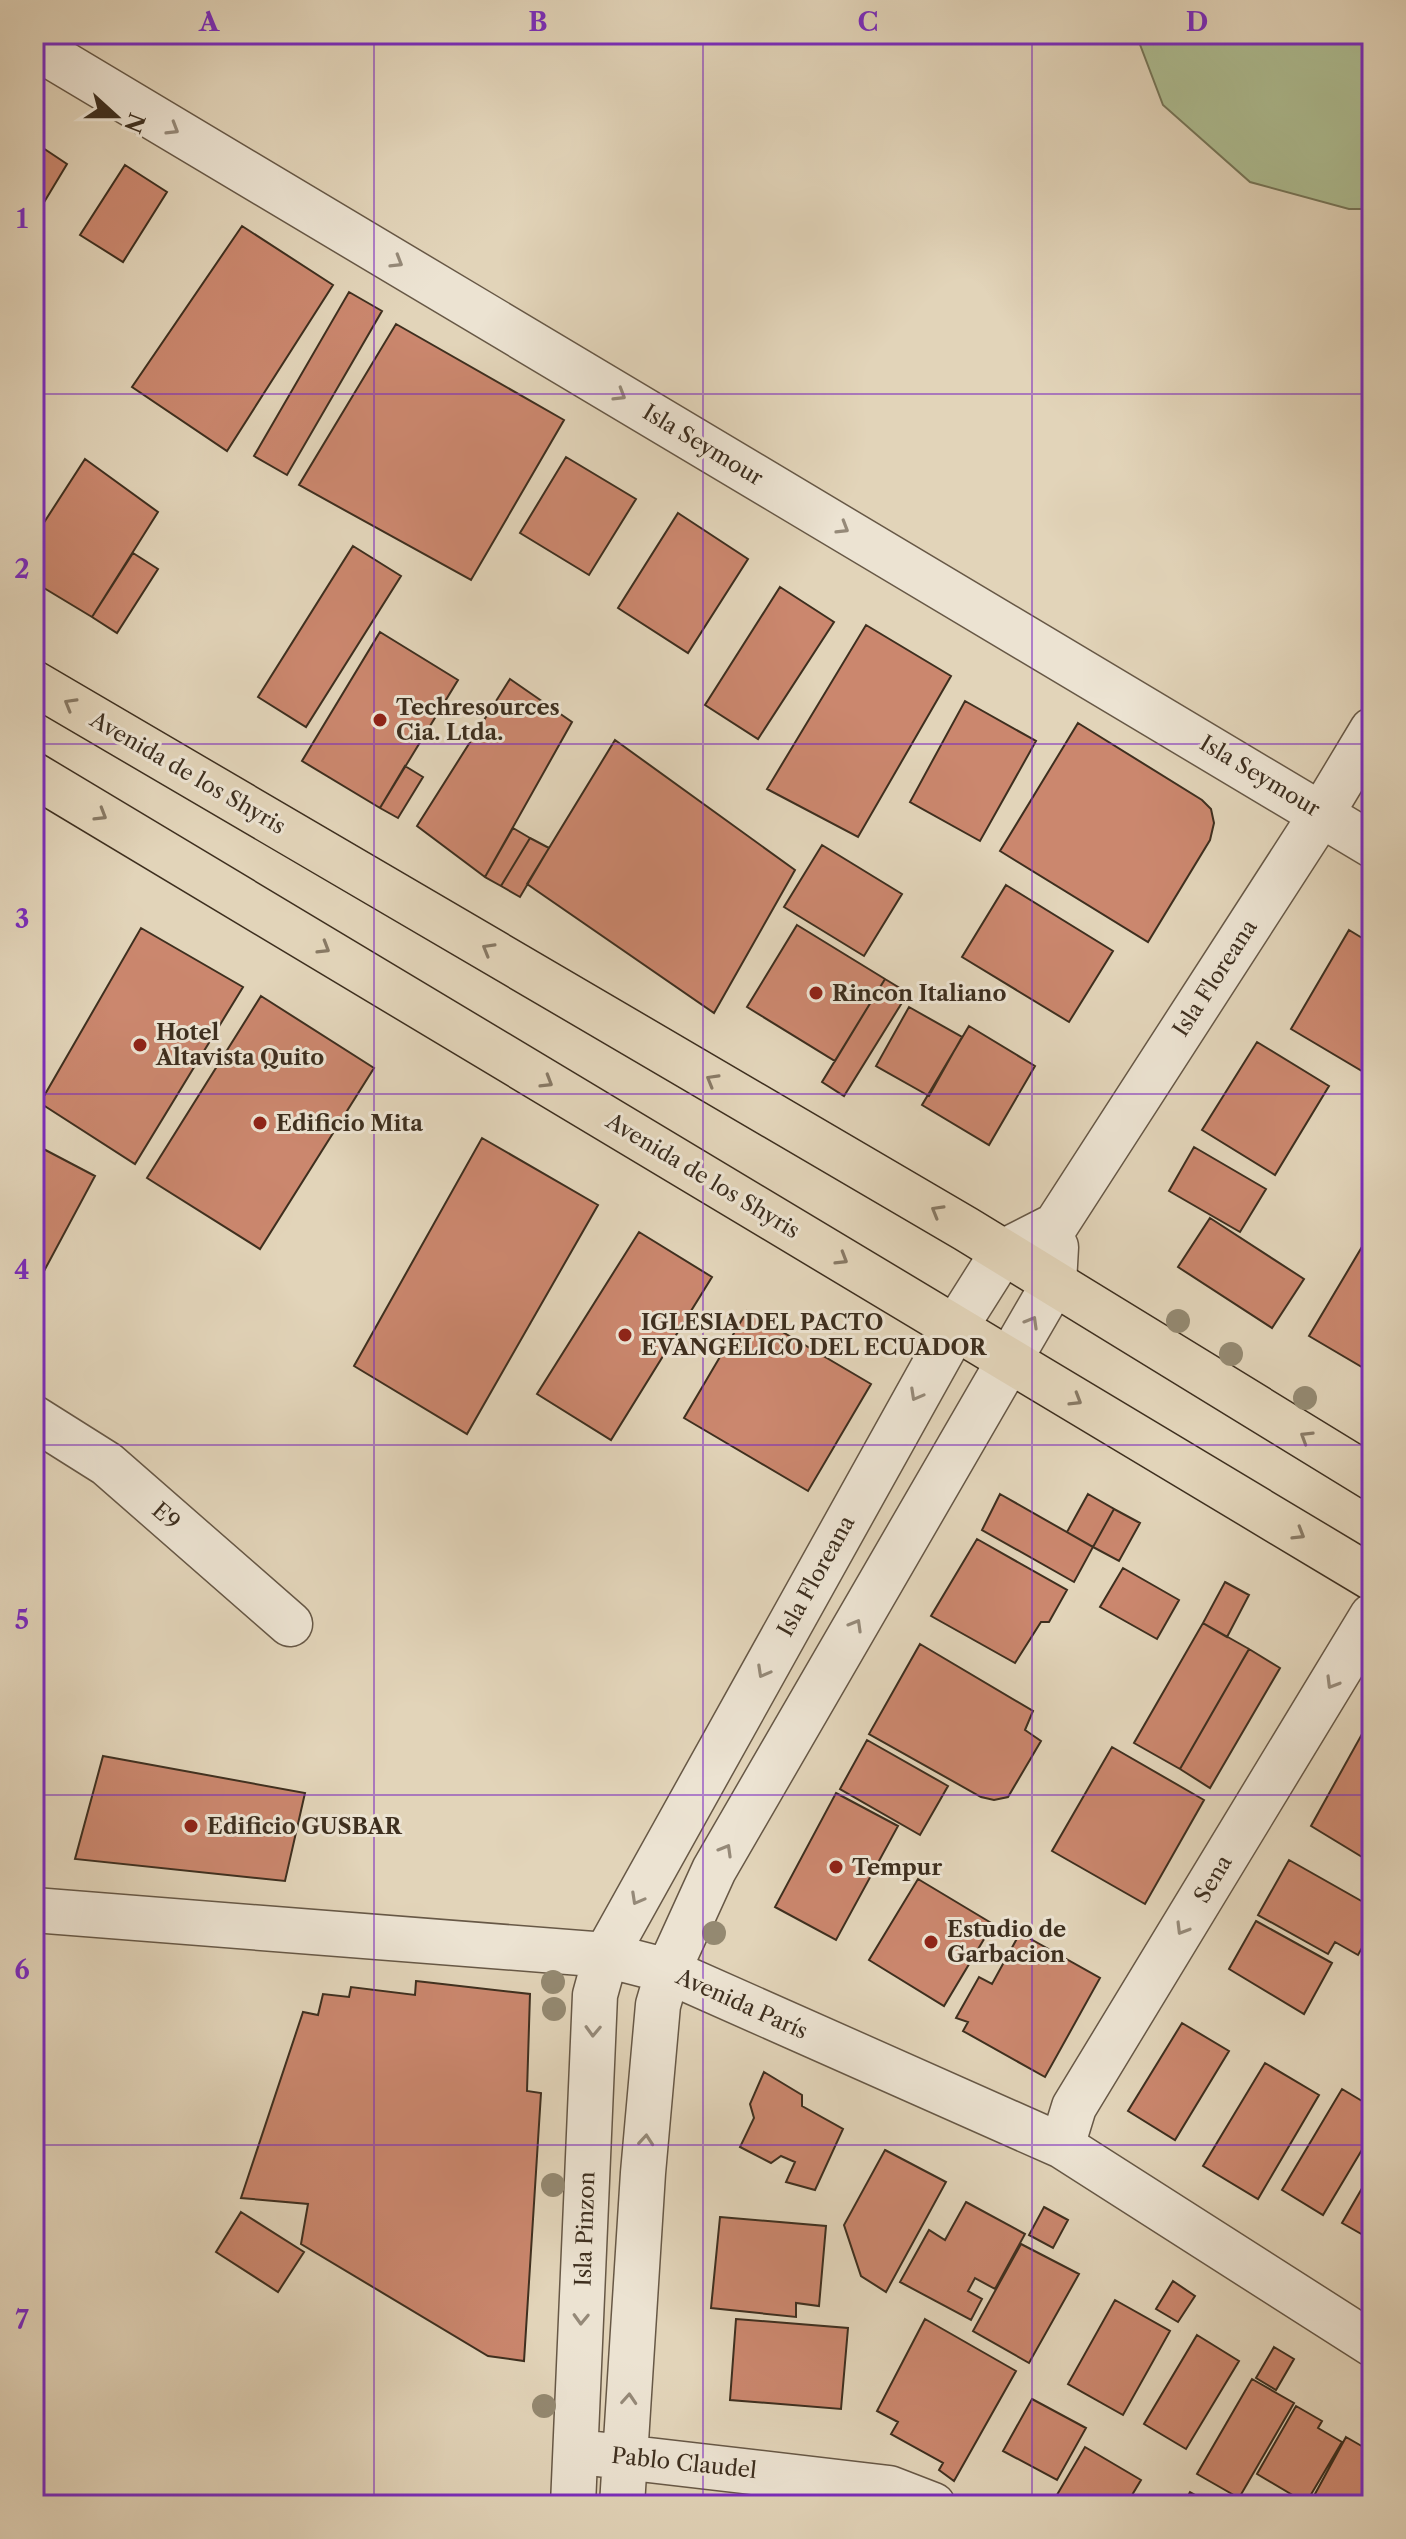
<svg xmlns="http://www.w3.org/2000/svg" width="1406" height="2539" font-family="'Libre Caslon Text',serif">
<rect width="100%" height="100%" fill="#e2d4b9"/>
<filter id="stains"><feTurbulence type="fractalNoise" baseFrequency=".0025" numOctaves="4"/><feColorMatrix values="0 0 0 0 .2 0 0 0 0 .09 0 0 0 0 .02 0 0 0 .5 -.17"/></filter>
<radialGradient id="worn" r=".72"><stop offset=".6" stop-color="#630" stop-opacity="0"/><stop offset="1" stop-color="#630" stop-opacity=".3"/></radialGradient>
<path fill="#aebe93" stroke="#767659" stroke-width="2" d="M1136,34h236v175h-23l-99,-27 -87,-77z"/>
<path fill="#cb876e" stroke="#3e2f1f" stroke-width="2" d="M34,142l33,22 -33,55z
M125,165l42,27 -44,70 -43,-27z
M242,226l91,59 -106,166 -95,-64z
M349,292l33,19 -95,164 -33,-19z
M396,324l168,96 -93,160 -172,-95z
M566,457l70,42 -47,76 -69,-42z
M85,459l73,53 -66,105 -58,-35v-44z
M678,513l70,46 -60,94 -70,-45z
M353,546l48,30 -95,151 -48,-30z
M133,553l25,16 -41,64 -25,-16z
M780,587l54,35 -76,117 -53,-34z
M866,625l85,51 -93,161 -91,-48z
M380,632l78,48 -78,128 -78,-47z
M510,679l62,43 -87,155 -68,-51z
M965,701l71,40 -56,100 -70,-39z
M1078,723l124,77 9,9 3,14 -4,17 -62,102 -148,-91z
M615,740l180,130 -81,143 -187,-129z
M405,766l18,11 -25,41 -18,-10z
M513,828l17,10 -29,48 -16,-9z
M530,838l19,10 -29,49 -19,-11z
M822,845l80,49 -38,62 -80,-49z
M1006,885l107,66 -44,71 -107,-65z
M797,925l88,54 -50,82 -88,-54z
M141,928l102,59 -108,177 -95,-61z
M1349,930l23,14v133l-81,-48z
M885,979l23,14 -64,103 -22,-14z
M261,996l113,72 -114,181 -113,-71z
M909,1007l53,30 -33,59 -53,-30z
M969,1026l66,40 -46,79 -67,-40z
M1257,1042l72,44 -54,89 -73,-45z
M482,1138l116,67 -131,229 -113,-68z
M34,1144l61,32 -59,110 -2,-1z
M1194,1147l72,42 -26,43 -71,-41z
M1210,1218l94,61 -32,49 -94,-61z
M1372,1230v143l-63,-37z
M639,1232l73,45 -101,163 -74,-46z
M747,1311l124,73 -63,107 -124,-73z
M1000,1494l93,53 -19,35 -92,-52z
M1088,1494l26,15 -21,38 -26,-15z
M1114,1509l26,14 -21,38 -26,-14z
M977,1539l90,51 -18,32h-8l-26,41 -84,-47z
M1123,1568l56,32 -22,39 -57,-32z
M1225,1582l24,13 -22,42 -24,-14z
M1203,1623l46,26 -69,120 -46,-26z
M920,1644l113,67 -8,19 16,11 -33,56 -14,3 -13,-3 -112,-63z
M1249,1649l31,19 -70,120 -30,-19z
M1372,1716v147l-61,-37z
M867,1740l81,46 -28,49 -80,-46z
M1112,1747l92,53 -59,104 -93,-53z
M103,1756l202,37 -20,88 -210,-22z
M836,1793l62,33 -62,114 -61,-33z
M1289,1860l83,47v23l-14,25 -23,-13 -7,12 -70,-39z
M918,1879l75,45 -49,82 -75,-46z
M1256,1921l76,42 -28,51 -75,-45z
M1020,1933l80,45 -55,99 -82,-46 5,-9 -12,-4 23,-41 13,7z
M416,1981l114,13 -3,97 14,2 -17,268 -36,-5 -187,-112 7,-40 -67,-6 62,-186 15,3 5,-21 26,3 2,-10 64,8z
M1182,2023l47,28 -54,89 -47,-29z
M1265,2063l54,32 -61,104 -55,-33z
M764,2072l38,23v11l41,23 -28,61 -29,-8 9,-20 -14,-6 -10,7 -31,-16 14,-29 -4,-14z
M1342,2089l30,18v26l-49,82 -41,-25z
M885,2150l61,32 -60,110 -25,-16 -17,-51z
M1372,2171v69l-30,-17z
M966,2202l59,32 -30,55 -20,-11 -7,13 14,8 -11,21 -71,-38 29,-52 16,10z
M1044,2207l24,13 -15,28 -24,-13z
M241,2212l63,40 -26,40 -62,-40z
M720,2217l106,9 -7,80 -23,-3v14l-85,-9z
M1021,2244l58,30 -50,89 -56,-32z
M1173,2281l22,15 -17,26 -22,-13z
M1115,2300l55,31 -47,84 -55,-31z
M736,2319l112,9 -7,81 -111,-9z
M925,2319l91,52 -62,110 -15,-11 4,-7 -52,-29 7,-12 -21,-11z
M1197,2335l42,26 -53,88 -42,-25z
M1274,2347l20,12 -18,31 -20,-12z
M1252,2379l42,24 -55,95 -42,-24z
M1032,2399l54,29 -29,52 -54,-29z
M1296,2406l26,15 -4,7 24,14 -36,61 -49,-29z
M1346,2437l26,15v30l-13,23h-50z
M1085,2447l56,33 -15,25h-75z
M1190,2492l23,13h-30z"/>
<g fill="none" stroke-linecap="round" stroke-linejoin="round">
<g stroke="#675846" stroke-width="47">
<path id="minor" d="M34,46l1338,799
M34,1418l73,46 183,160
M34,1910l572,45 62,16 394,175 310,198
M1062,2146l12,-39 298,-491
M597,2454l292,34 44,17
M573,2505l22,-510 11,-40 349,-627 48,-76 53,-27 266,-412 50,-83
M622,2505l21,-332 15,-168 10,-34 46,-101 340,-587 2,-36"/>
</g>
<g stroke="#3e2f1f" stroke-width="47">
<path id="major" d="M34,683l932,546 406,249
M34,775l1338,803"/>
</g>
<use href="#minor" stroke="#ece3d2" stroke-width="44"/>
<use href="#major" stroke="#e2d4b9" stroke-width="44"/>
</g>
<g fill="#948971">
<circle cx="1178" cy="1321" r="12"/>
<circle cx="1231" cy="1354" r="12"/>
<circle cx="1305" cy="1398" r="12"/>
<circle cx="714" cy="1933" r="12"/>
<circle cx="553" cy="1982" r="12"/>
<circle cx="554" cy="2009" r="12"/>
<circle cx="553" cy="2185" r="12"/>
<circle cx="544" cy="2406" r="12"/>
</g>
<defs><path id="oneway-chevron" d="M-2-3.5L2.5 0L-2 3.5" fill="none" stroke-width="1.6" stroke-linecap="round" stroke-linejoin="round" transform="scale(2)"/></defs>
<g stroke="#958978">
<use href="#oneway-chevron" transform="translate(173 129) rotate(31)"/>
<use href="#oneway-chevron" transform="translate(397 262) rotate(31)"/>
<use href="#oneway-chevron" transform="translate(620 395) rotate(31)"/>
<use href="#oneway-chevron" transform="translate(843 528) rotate(31)"/>
<use href="#oneway-chevron" transform="translate(1032 1322) rotate(-60)"/>
<use href="#oneway-chevron" transform="translate(916 1395) rotate(119)"/>
<use href="#oneway-chevron" transform="translate(856 1625) rotate(-60)"/>
<use href="#oneway-chevron" transform="translate(763 1672) rotate(119)"/>
<use href="#oneway-chevron" transform="translate(1332 1683) rotate(121)"/>
<use href="#oneway-chevron" transform="translate(726 1850) rotate(-60)"/>
<use href="#oneway-chevron" transform="translate(637 1899) rotate(119)"/>
<use href="#oneway-chevron" transform="translate(1182 1929) rotate(121)"/>
<use href="#oneway-chevron" transform="translate(593 2031) rotate(92)"/>
<use href="#oneway-chevron" transform="translate(646 2140) rotate(-85)"/>
<use href="#oneway-chevron" transform="translate(581 2319) rotate(92)"/>
<use href="#oneway-chevron" transform="translate(629 2399) rotate(-86)"/>
</g>
<g stroke="#887964">
<use href="#oneway-chevron" transform="translate(70 704) rotate(-150)"/>
<use href="#oneway-chevron" transform="translate(101 815) rotate(31)"/>
<use href="#oneway-chevron" transform="translate(324 948) rotate(31)"/>
<use href="#oneway-chevron" transform="translate(488 949) rotate(-150)"/>
<use href="#oneway-chevron" transform="translate(712 1080) rotate(-150)"/>
<use href="#oneway-chevron" transform="translate(547 1082) rotate(31)"/>
<use href="#oneway-chevron" transform="translate(937 1211) rotate(-150)"/>
<use href="#oneway-chevron" transform="translate(842 1259) rotate(31)"/>
<use href="#oneway-chevron" transform="translate(1076 1400) rotate(31)"/>
<use href="#oneway-chevron" transform="translate(1306 1437) rotate(-148)"/>
<use href="#oneway-chevron" transform="translate(1299 1534) rotate(31)"/>
</g>
<path fill="none" stroke="#7b2cbf" stroke-width="2" stroke-opacity="0.55" d="M374,34v2471M703,34v2471M1032,34v2471M34,394h1338M34,744h1338M34,1094h1338M34,1445h1338M34,1795h1338M34,2145h1338"/>
<g fill="#8f2418" stroke="#ece3d2" stroke-width="3">
<circle cx="380" cy="720" r="8"/>
<circle cx="816" cy="993" r="8"/>
<circle cx="140" cy="1045" r="8"/>
<circle cx="260" cy="1123" r="8"/>
<circle cx="625" cy="1335" r="8"/>
<circle cx="191" cy="1826" r="8"/>
<circle cx="836" cy="1867" r="8"/>
<circle cx="931" cy="1942" r="8"/>
</g>
<g text-anchor="middle" dominant-baseline="central" stroke-width="6" stroke-linejoin="round" paint-order="stroke">
<g font-size="22" fill="#3e2f1f" stroke="#ece3d2">
<text transform="translate(703 445) rotate(31)">Isla Seymour</text>
<text transform="translate(188 773) rotate(30)">Avenida de los Shyris</text>
<text transform="translate(1260 776) rotate(31)">Isla Seymour</text>
<text transform="translate(1215 978) rotate(-57)">Isla Floreana</text>
<text transform="translate(703 1176) rotate(31)">Avenida de los Shyris</text>
<text transform="translate(166 1516) rotate(41)">E9</text>
<text transform="translate(816 1576) rotate(-61)">Isla Floreana</text>
<text transform="translate(1213 1879) rotate(-59)">Sena</text>
<text transform="translate(742 2004) rotate(24)">Avenida París</text>
<text transform="translate(585 2229) rotate(-88)">Isla Pinzon</text>
<text transform="translate(684 2463) rotate(6)">Pablo Claudel</text>
</g>
<g font-size="22" font-weight="bold" fill="#3e2f1f" stroke="#ece3d2" text-anchor="start">
<text x="396" y="707">Techresources<tspan x="396" dy="25">Cia. Ltda.</tspan></text>
<text x="832" y="993">Rincon Italiano</text>
<text x="156" y="1032">Hotel<tspan x="156" dy="25">Altavista Quito</tspan></text>
<text x="276" y="1123">Edificio Mita</text>
<text x="641" y="1322">IGLESIA DEL PACTO<tspan x="641" dy="25">EVANGELICO DEL ECUADOR</tspan></text>
<text x="207" y="1826">Edificio GUSBAR</text>
<text x="852" y="1867">Tempur</text>
<text x="947" y="1929">Estudio de<tspan x="947" dy="25">Garbacion</tspan></text>
</g>
</g>
<rect width="1406" height="2539" fill="none" stroke="#e2d4b9" stroke-width="88"/>
<g transform="translate(116 116) rotate(111)" stroke="#ece3d2" stroke-width="6" paint-order="stroke">
<path d="M0-6L14 30L0 20L-14 30Z" fill="#3e2f1f"/>
<text y="-12" font-size="22" font-weight="bold" text-anchor="middle" fill="#3e2f1f">N</text>
</g>
<rect x="44" y="44" width="1318" height="2451" fill="none" stroke="#7b2cbf" stroke-width="3"/>
<g font-size="26" text-anchor="middle" font-weight="bold" fill="#7b2cbf">
<text x="209" y="31">A</text>
<text x="538" y="31">B</text>
<text x="868" y="31">C</text>
<text x="1197" y="31">D</text>
<text x="22" y="228">1</text>
<text x="22" y="578">2</text>
<text x="22" y="928">3</text>
<text x="22" y="1279">4</text>
<text x="22" y="1629">5</text>
<text x="22" y="1979">6</text>
<text x="22" y="2329">7</text>
</g>
<rect width="100%" height="100%" filter="url(#stains)"/>
<rect width="100%" height="100%" fill="url(#worn)"/>
</svg>
